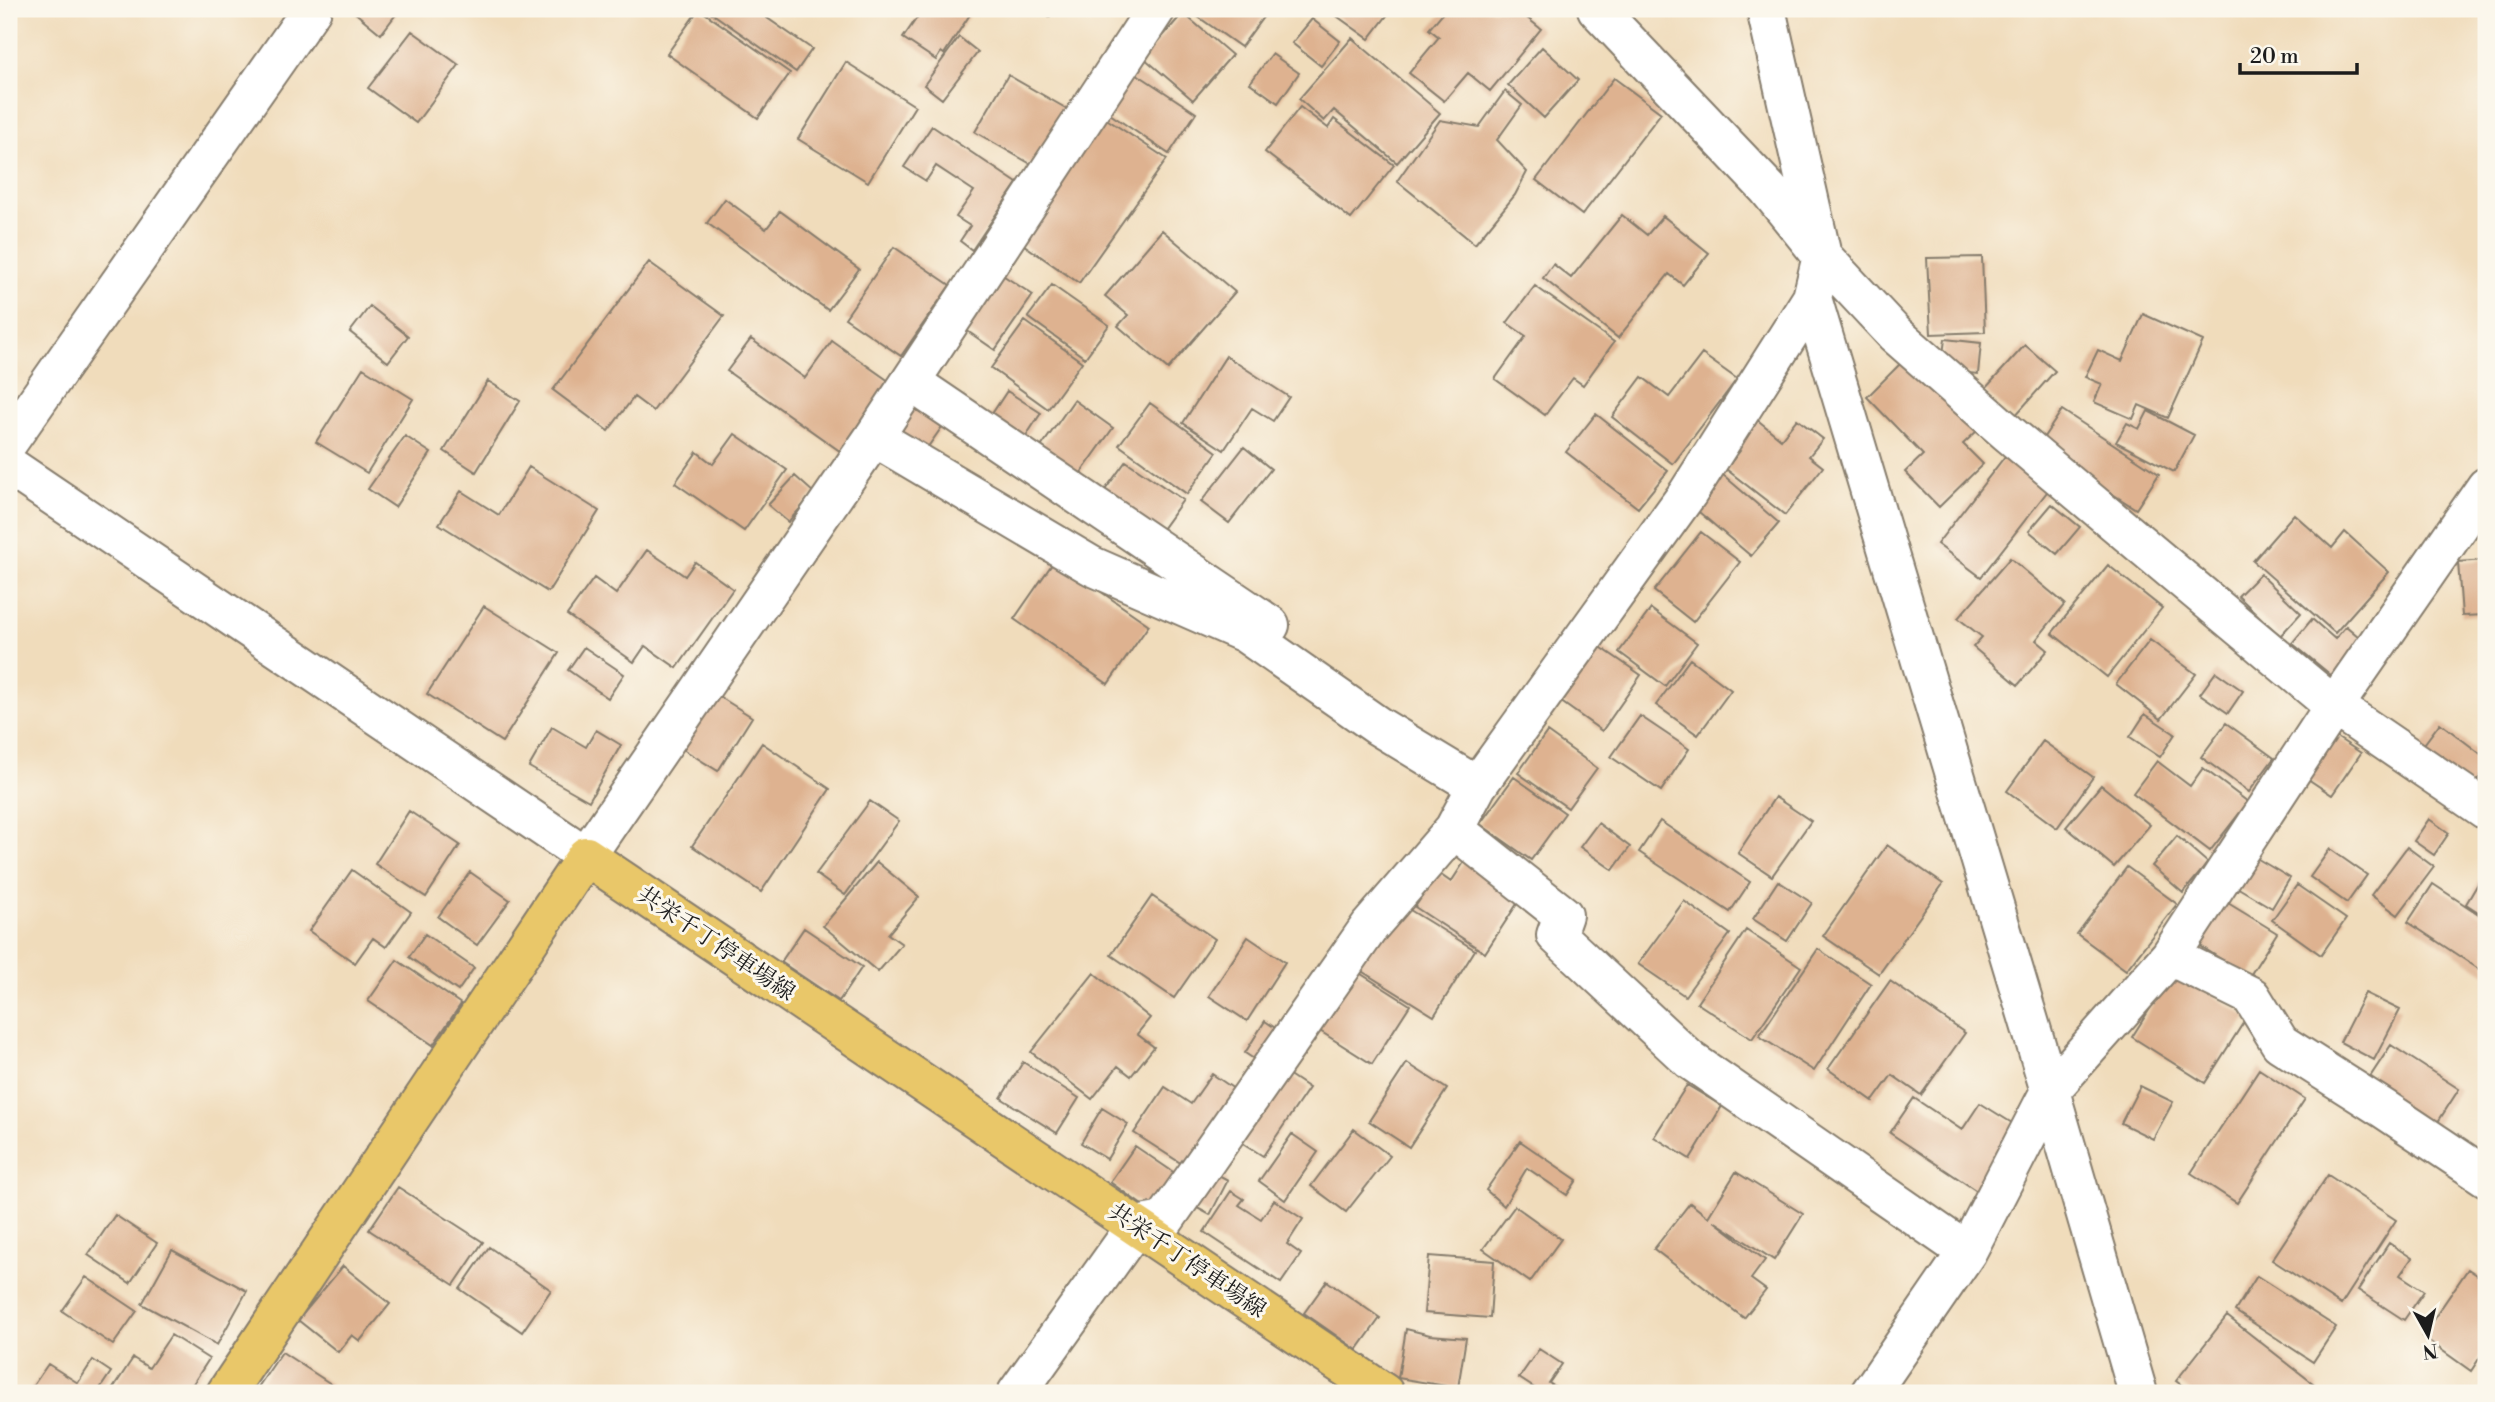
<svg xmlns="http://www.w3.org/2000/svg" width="2495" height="1402" font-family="'Libre Bodoni','Noto Serif JP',serif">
<rect width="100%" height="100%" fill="#fbf7ec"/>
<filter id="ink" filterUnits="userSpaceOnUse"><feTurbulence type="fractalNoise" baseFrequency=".0143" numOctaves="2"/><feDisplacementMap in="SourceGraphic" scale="14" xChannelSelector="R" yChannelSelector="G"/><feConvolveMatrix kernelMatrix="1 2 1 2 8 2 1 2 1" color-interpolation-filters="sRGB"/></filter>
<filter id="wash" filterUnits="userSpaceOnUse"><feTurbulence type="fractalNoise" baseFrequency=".00686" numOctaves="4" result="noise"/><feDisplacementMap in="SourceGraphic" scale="28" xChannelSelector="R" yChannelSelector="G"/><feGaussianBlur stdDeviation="1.57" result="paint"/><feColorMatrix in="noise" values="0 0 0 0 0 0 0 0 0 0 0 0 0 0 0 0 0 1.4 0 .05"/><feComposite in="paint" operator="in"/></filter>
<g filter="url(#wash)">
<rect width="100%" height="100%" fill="#f0dcbb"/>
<g id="blocks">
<path fill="#deb290" d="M355,9h45l-19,25 -28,-23z
M699,9l91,64 -32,45 -91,-64z
M706,9h48l58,40 -16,23z
M923,9h41l7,4 -27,41 -3,-2 -5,8 -33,-22z
M1040,9h16l-7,8z
M1187,9h82l-28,38z
M1327,9h65l-23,30z
M1452,9h64l25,20 -51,62 -22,-18 -24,28 -35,-28 30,-36 -10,-8 16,-19 4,3z
M1183,13l49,42 -39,45 -49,-42z
M1312,19l28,22 -19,25 -29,-23z
M412,31l47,34 -43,58 -48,-35z
M959,37l19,15 -36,47 -18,-14z
M1352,38l88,75 -43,50 -63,-53 -10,11 -25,-22z
M1542,47l36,33 -34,38 -36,-33z
M1272,54l27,19 -21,30 -28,-20z
M846,62l69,44 -47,76 -70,-43z
M1134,72l62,41 -27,41 -62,-42z
M1008,75l61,35 -33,57 -61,-35z
M1614,78l47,35 -79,102 -46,-35z
M1505,91l17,14 -25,35 30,32 -12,23 -40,49 -78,-63 43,-61 39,7z
M1300,107l28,21 6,-9 60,46 -43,54 -86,-67z
M1105,118l62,41 -88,124 -65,-45z
M932,126l85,57 -45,67 -12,-9 10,-15 -14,-9 18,-26 -38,-25 -10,15 -22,-14z
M725,199l41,30 14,-18 79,58 -31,41 -121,-87z
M1622,215l25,20 16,-19 46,37 -26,32 -14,-11 -51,64 -75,-60 10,-14 18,14z
M1162,230l73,62 -67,77 -50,-43 10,-11 -23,-19z
M894,247l56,38 -49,71 -56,-38z
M1982,257l3,75 -54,2 -4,-76z
M649,262l75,54 -71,95 -19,-14 -26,34 -55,-41z
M1001,274l32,21 -38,55 -32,-22z
M1052,285l57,40 -24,33 -57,-41z
M1535,286l79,56 -31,43 -10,-7 -28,37 -50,-36 31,-43 -19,-13z
M370,306l38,30 -20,26 -38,-30z
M2143,314l60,27 -35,77 -29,-13 -6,14 -39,-17 8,-18 -17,-7 13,-27 24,11z
M1025,321l57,41 -34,47 -57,-41z
M751,339l54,39 27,-37 61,43 -49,70 -117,-83z
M1945,339l36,4 -3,31 -37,-4z
M2025,345l30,26 -41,46 -30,-27z
M1702,354l35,25 -64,85 -61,-47 30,-40 27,20z
M1226,356l63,41 -16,24 -21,-13 -28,42 -41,-27z
M1907,357l72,72 -16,15 20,20 -44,43 -34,-35 18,-17 -56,-58z
M363,368l50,31 -46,74 -51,-31z
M488,381l32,20 -44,71 -32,-21z
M918,387l35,24 -28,40 -35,-24z
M1007,391l34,22 -21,32 -34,-22z
M1074,400l39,28 -40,56 -39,-27z
M1150,403l67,49 -30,42 -68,-49z
M2062,410l97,64 -23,35 -98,-63z
M2148,411l46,24 -20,37 -58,-30 11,-19 12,6z
M1596,414l72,57 -30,37 -72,-56z
M1755,418l26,21 16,-20 26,20 -14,17 14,11 -38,48 -59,-46 14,-18 -7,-6z
M735,434l52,36 -43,61 -69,-48 22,-31 16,12z
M405,436l26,17 -36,54 -27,-18z
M1244,447l27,22 -42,54 -28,-21z
M2006,455l44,33 -69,89 -44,-33z
M1126,461l57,39 -26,36 -57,-39z
M529,467l70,44 -51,81 -109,-68 22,-33 38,24z
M1722,474l57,49 -28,33 -58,-49z
M795,476l19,17 -26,29 -20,-17z
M2052,504l28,23 -23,27 -28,-23z
M2294,514l38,34 13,-16 44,40 -54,61 -82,-72z
M1701,532l39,30 -47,60 -39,-31z
M647,550l38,26 10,-14 38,27 -56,79 -32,-22 -11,16 -67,-47 27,-37 22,16z
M2010,558l55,46 -29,36 12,10 -30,35 -45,-38 9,-10 -24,-19z
M1055,560l94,65 -41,59 -94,-65z
M2486,560v55l-24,1 -4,-54z
M2108,565l54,43 -55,69 -55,-44z
M2260,574l41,39 -21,23 -42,-40z
M484,606l75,47 -57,89 -75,-48z
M1651,609l46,34 -32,43 -46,-34z
M2312,619l23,20 11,-13 20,17 -29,37 -45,-37z
M2150,640l46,34 -35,45 -45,-35z
M1599,646l42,29 -39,56 -42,-30z
M584,647l40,27 -16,24 -40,-28z
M1690,659l41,31 -33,45 -42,-30z
M2216,672l27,19 -15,22 -28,-19z
M712,692l40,25 -34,54 -40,-25z
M2145,714l30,20 -15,23 -30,-20z
M1640,716l49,33 -28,42 -50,-34z
M2226,723l48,35 -25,34 -48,-35z
M2440,723l46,35v11l-15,20 -52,-38z
M552,727l34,20 10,-17 25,15 -32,56 -60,-34z
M1547,732l50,36 -29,40 -50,-35z
M2330,733l31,20 -29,42 -30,-20z
M2043,741l50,36 -36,51 -50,-37z
M762,743l68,46 -69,103 -69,-46z
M2157,761l33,25 13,-18 45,34 -38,49 -77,-58z
M1514,777l51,36 -34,47 -51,-36z
M2101,785l49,40 -36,42 -48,-40z
M1775,797l36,24 -39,55 -34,-23z
M870,801l29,20 -54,74 -29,-21z
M409,811l51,34 -34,52 -51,-33z
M2429,819l20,14 -15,22 -20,-14z
M1660,821l90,61 -20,30 -91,-60z
M1598,823l32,24 -17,23 -33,-23z
M2177,836l31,27 -25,30 -31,-27z
M1887,845l56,39 -64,90 -56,-38z
M2407,847l27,20 -36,48 -27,-20z
M2330,849l37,26 -20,28 -37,-26z
M1470,853l56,37 -41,63 -70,-46 23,-34 13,9z
M2253,856l37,22 -18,30 -37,-22z
M877,862l42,35 -31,37 14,10 -24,28 -55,-46z
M2127,867l50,37 -51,66 -49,-36z
M352,870l59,42 -25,35 -13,-9 -18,25 -46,-32z
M2486,870v47l-20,-13z
M470,872l40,28 -33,45 -39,-28z
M1778,881l34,22 -25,38 -34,-22z
M2433,884l53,35v55l-78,-52z
M2297,885l49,34 -25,36 -49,-35z
M1152,896l63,43 -41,59 -63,-43z
M2223,900l54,33 -28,44 -53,-34z
M1684,901l46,33 -45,62 -47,-32z
M1397,902l78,48 -41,66 -79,-49z
M804,928l58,39 -23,34 -58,-39z
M1746,930l55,37 -49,72 -55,-36z
M425,934l49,34 -16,23 -49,-34z
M1248,937l37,25 -38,59 -38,-25z
M1818,949l53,35 -57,87 -55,-35z
M397,960l64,44 -28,41 -65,-44z
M1350,967l60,38 -38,59 -60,-38z
M2174,971l73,46 -42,66 -73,-46z
M1094,973l56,45 -13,16 17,13 -23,29 -13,-10 -26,33 -61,-47z
M1890,981l75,52 -44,62 -29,-20 -19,26 -45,-32z
M2365,993l35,17 -26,50 -34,-18z
M1265,1021l19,13 -21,31 -18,-12z
M2391,1045l68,44 -25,39 -68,-45z
M1023,1062l56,36 -22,35 -56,-35z
M1407,1063l40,26 -38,58 -40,-26z
M2259,1069l46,30 -68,104 -46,-30z
M1285,1072l24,16 -46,68 -25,-16z
M1212,1074l28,19 -50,76 -56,-36 31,-46 26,17z
M1687,1085l35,21 -32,53 -36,-22z
M2140,1086l33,16 -20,37 -32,-16z
M1914,1098l48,32 18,-27 40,25 -43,63 -87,-58z
M1102,1108l26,16 -21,35 -26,-16z
M1354,1129l36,27 -44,56 -35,-26z
M1292,1134l26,18 -33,48 -26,-19z
M1520,1141l57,39 -10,15 -40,-27 -23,38 -18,-16z
M1135,1146l47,32 -26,37 -46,-33z
M1207,1169l21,11 -18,35 -22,-12z
M1736,1172l67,42 -29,46 -60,-39 51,39 -14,19 15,11 -22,28 -90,-69 36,-46 18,14z
M2328,1175l68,45 -55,85 -69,-45z
M398,1187l85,55 -29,43 -85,-55z
M1231,1191l13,8 -5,6 22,14 13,-19 29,19 -16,25 14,10 -20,29 -77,-51z
M1515,1206l46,33 -31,43 -47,-33z
M115,1215l42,28 -27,40 -42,-28z
M2389,1243l23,15 -12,17 24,16 -20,29 -46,-30z
M489,1247l62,43 -29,42 -62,-43z
M172,1250l75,41 -30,54 -75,-41z
M1429,1256l65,5 -4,57 -66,-5z
M343,1266l47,38 -30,37 -8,-6 -14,17 -40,-32z
M2468,1269l18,12v67l-15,23 -49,-35z
M2257,1276l79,51 -23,35 -78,-51z
M86,1277l51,34 -24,34 -51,-34z
M1327,1281l53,37 -23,32 -53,-37z
M2227,1316l92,72 -4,5h-123l-16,-12z
M1406,1329l24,6 36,3 -8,50 -60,-10z
M171,1335l38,24 -22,34h-77l23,-35 16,10z
M1539,1349l23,15 -13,19 16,10h-23l-23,-15z
M282,1352l49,32 -6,9h-71z
M93,1360l18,12 -14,21h-69l20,-29 30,19z
M342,1387l10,6h-15z"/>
</g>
</g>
<g filter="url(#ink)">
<use href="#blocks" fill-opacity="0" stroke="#867c6c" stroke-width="2"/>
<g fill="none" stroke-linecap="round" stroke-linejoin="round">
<g stroke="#867c6c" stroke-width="42">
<path id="minor" d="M1597,9l171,180 54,67 73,78 113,99 326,273 152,104
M1812,298l238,793 88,302
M911,382l359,243
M874,437l218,129 153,67 133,93 99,60 211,-293 124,-195 10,-42 -56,-247
M9,441l303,-432
M9,466l577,390 288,-419 282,-428
M1454,829l109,86 -7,20 134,125 277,192
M2170,956l81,40 29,47 104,66 102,68
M1017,1393l119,-167 28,-5 206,-295 84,-97 23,-43
M1870,1393l97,-141 83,-161 120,-135 164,-250 152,-219"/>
</g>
<g stroke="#867c6c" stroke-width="42">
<path id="major" d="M226,1393l360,-537 798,537"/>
</g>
<use href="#minor" stroke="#fff" stroke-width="38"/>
<use href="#major" stroke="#e9c769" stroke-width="38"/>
</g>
</g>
<g text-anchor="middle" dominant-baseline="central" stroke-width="6" stroke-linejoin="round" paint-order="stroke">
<g font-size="23" fill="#1c1c1c" stroke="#fbf7ec">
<text transform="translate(716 944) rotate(34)">共栄千丁停車場線</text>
<text transform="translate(1187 1261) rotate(34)">共栄千丁停車場線</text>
</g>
</g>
<rect width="2495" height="1402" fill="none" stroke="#fbf7ec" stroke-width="35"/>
<g transform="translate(2428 1335) rotate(172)" stroke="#fbf7ec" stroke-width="5" paint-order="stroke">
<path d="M0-5L12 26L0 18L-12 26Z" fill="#1c1c1c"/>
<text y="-10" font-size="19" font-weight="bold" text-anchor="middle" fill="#1c1c1c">N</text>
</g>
<path d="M2240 63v10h117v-10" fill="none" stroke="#1c1c1c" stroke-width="3.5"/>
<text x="2250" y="63" font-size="21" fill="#1c1c1c" stroke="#fbf7ec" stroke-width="5" paint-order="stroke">20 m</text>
</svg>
